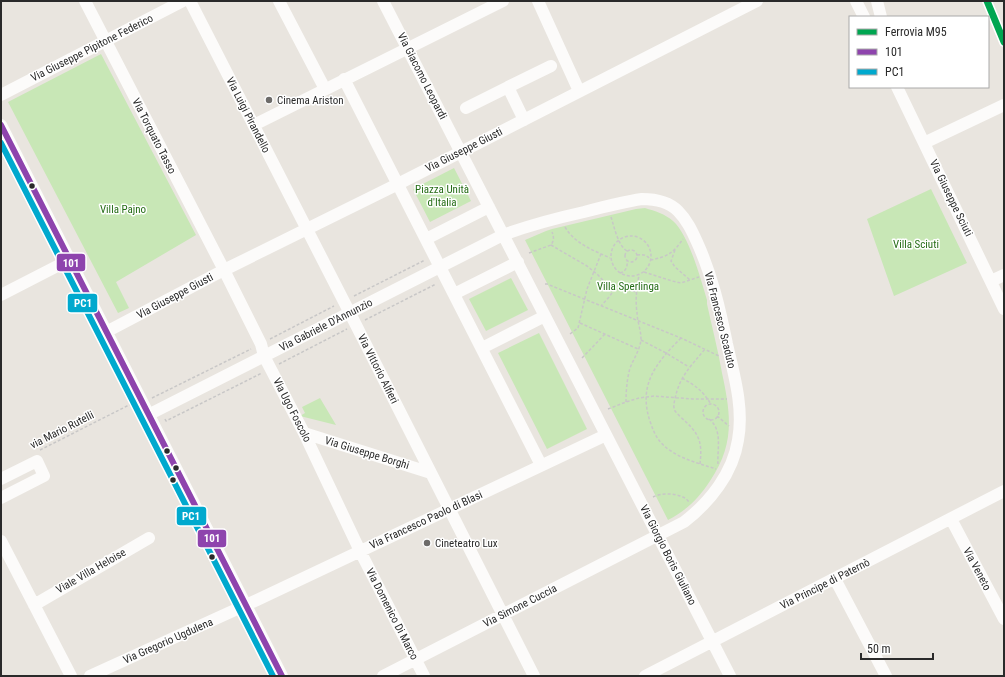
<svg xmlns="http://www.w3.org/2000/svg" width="1005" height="677" font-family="'Roboto Condensed',sans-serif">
<rect width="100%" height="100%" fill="#e9e5df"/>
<path fill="#c8e7b6" d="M101,54l95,181 -80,47 13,26 -11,5 -110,-211z
M454,168l17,33 -41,21 -17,-33z
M931,189l36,74 -73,33 -27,-77z
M645,208c10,3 20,6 28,13 16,14 28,59 34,79v4c5,23 11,46 15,69 9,42 13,71 -12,108 -12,18 -23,29 -42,39l-143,-280 21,-9 6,-2 84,-20z
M511,278l17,32 -42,21 -17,-32z
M539,333l48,96 -40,20 -49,-96z
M320,398l16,27 -36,-9 5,-3 -3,-6z"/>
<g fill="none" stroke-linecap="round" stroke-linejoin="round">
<path stroke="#c8c7c7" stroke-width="1.5" stroke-dasharray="3 2" stroke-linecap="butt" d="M611,217c3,9 7,29 16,34
M565,227c10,17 28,23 45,31
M611 256a20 20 0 1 1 40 0a20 20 0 1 1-40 0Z
M551,245l36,21 11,9 15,16 -3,5 -9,10
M625 256a6 6 0 1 1 12 0a6 6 0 1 1-12 0Z
M675,250l-4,11 4,6 15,13
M529,253l22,-8c3,-4 3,-9 1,-13
M637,255c6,-1 10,0 14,5 18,-4 22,-7 32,-21
M644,272l28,9 9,2 18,-6
M620,273c5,-1 8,-6 7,-12
M545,284h2l134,54 38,18
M613,291l2,-6 21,7
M354,296l71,-36
M365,320l71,-36
M580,323l58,26
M570,334l8,-6 9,-39 14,-35
M681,338c-26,26 -44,48 -30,86 4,12 9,20 20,27 13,9 30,13 45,18
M270,339l64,-33
M641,340l25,13 23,14
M582,358l23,-24
M279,364l68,-35
M682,378c15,9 19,11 29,26
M152,398l99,-49
M626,402c0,-11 1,-23 4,-34 4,-10 10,-18 11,-29 0,-9 -4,-18 -4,-27 -2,-13 0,-25 2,-37
M703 412a8 8 0 1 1 16 0a8 8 0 1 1-16 0Z
M608,409l18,-7 13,-4 15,-2 39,3h34
M717,416l12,10
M165,419l1,2 96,-48
M709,419c14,11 8,30 9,45
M40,450l91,-46
M700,464c2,-19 1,-28 -14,-42 -3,-3 -8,-7 -11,-11 -2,-4 -1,-8 0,-12 4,-22 16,-33 30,-50
M653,497c8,-4 21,-4 30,0 3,1 5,4 7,6"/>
<path stroke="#fcfbfa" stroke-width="12" d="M85,1l139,269 37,74 3,12 40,77 56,118 64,125
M190,1l166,324 178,351
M279,1l46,88
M383,1l347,675
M538,1l41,90
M856,1l8,16
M877,1l4,16
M344,79l197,386
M897,87l107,222
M1,95l182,-94
M466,108l42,-21
M524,120l-16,-33 43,-21
M1,125l281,551
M254,125l249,-124
M924,143l80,-38
M426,239l63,-32
M991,281l13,-6
M454,294l64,-32
M1,295l68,-35
M106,332l118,-62 174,-86 359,-183
M482,348l63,-32
M148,415l355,-180c27,-10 54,-17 81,-23 19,-5 38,-10 58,-13 12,0 27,3 36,12 9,9 14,20 19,31 15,33 23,67 30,102 7,31 17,64 11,96 -5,33 -28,62 -54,82l-301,154
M304,433l127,40
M1,479l36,-18 7,15 -43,22
M951,519l53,100
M1,541l70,135
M835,579l51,97
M34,605l115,-67
M90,676l167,-76 349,-165
M645,676l359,-185"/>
<g stroke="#fff" stroke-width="9">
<path id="bus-1" d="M1,125l281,551"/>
</g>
<g stroke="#fff" stroke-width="9">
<path id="bus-2" d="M1,143l272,533"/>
</g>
<use href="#bus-1" stroke="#8e44ad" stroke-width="6"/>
<use href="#bus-2" stroke="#00a9ce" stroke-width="6"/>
<g stroke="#fff" stroke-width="10">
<path id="rail-1" d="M987,1l17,41"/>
</g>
<use href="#rail-1" stroke="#00a651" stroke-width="7"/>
</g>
<g fill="#6d6b69" stroke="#fff" stroke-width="1.5">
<circle cx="269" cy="100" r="4"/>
<circle cx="427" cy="543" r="4"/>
</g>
<g fill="#2a2a2a" stroke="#fff" stroke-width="1.5">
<circle cx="32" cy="186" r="3.5"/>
<circle cx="167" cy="451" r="3.5"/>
<circle cx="176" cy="468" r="3.5"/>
<circle cx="173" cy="480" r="3.5"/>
<circle cx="212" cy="557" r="3.5"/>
</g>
<g text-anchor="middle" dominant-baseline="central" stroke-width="3" stroke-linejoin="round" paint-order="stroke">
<g font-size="11" fill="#2a2a2a" stroke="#fff">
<text transform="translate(92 48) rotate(-27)">Via Giuseppe Pipitone Federico</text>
<text transform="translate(422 76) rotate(63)">Via Giacomo Leopardi</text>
<text transform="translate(248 115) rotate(63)">Via Luigi Pirandello</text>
<text transform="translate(154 136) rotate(63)">Via Torquato Tasso</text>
<text transform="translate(464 150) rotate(-27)">Via Giuseppe Giusti</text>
<text transform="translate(951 198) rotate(64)">Via Giuseppe Sciuti</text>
<text transform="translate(175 296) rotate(-28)">Via Giuseppe Giusti</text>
<text transform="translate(720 320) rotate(76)">Via Francesco Scaduto</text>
<text transform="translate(326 325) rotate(-27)">Via Gabriele D'Annunzio</text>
<text transform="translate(378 369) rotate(63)">Via Vittorio Alfieri</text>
<text transform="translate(292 410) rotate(63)">Via Ugo Foscolo</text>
<text transform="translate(62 430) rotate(-27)">via Mario Rutelli</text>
<text transform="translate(367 453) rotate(17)">Via Giuseppe Borghi</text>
<text transform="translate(426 520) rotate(-25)">Via Francesco Paolo di Blasi</text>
<text transform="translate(668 555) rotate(63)">Via Giorgio Boris Giuliano</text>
<text transform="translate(977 569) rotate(62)">Via Veneto</text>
<text transform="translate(91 571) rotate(-30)">Viale Villa Heloise</text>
<text transform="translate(825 584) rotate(-27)">Via Principe di Paternò</text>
<text transform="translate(520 606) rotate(-27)">Via Simone Cuccia</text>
<text transform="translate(392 614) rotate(63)">Via Domenico Di Marco</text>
<text transform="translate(168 641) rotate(-24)">Via Gregorio Ugdulena</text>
</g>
<g font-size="11" fill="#2a2a2a" stroke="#fff" text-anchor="start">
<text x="277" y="100">Cinema Ariston</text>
<text x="435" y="543">Cineteatro Lux</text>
</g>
<g font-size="11" fill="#246c15" stroke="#fff">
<text x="442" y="189">Piazza Unità<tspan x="442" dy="13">d'Italia</tspan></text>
<text x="123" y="209">Villa Pajno</text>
<text x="916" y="244">Villa Sciuti</text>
<text x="628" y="286">Villa Sperlinga</text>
</g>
</g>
<g stroke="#fff" stroke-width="1.5">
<rect x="56" y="253" width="30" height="19" rx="4" fill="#8e44ad"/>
<rect x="67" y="293" width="31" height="20" rx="4" fill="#00a9ce"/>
<rect x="176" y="506" width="31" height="20" rx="4" fill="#00a9ce"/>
<rect x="197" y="529" width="30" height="19" rx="4" fill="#8e44ad"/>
</g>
<g font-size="11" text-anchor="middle" font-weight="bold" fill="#fff">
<text x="71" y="267">101</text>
<text x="83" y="307">PC1</text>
<text x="191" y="520">PC1</text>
<text x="212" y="542">101</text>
</g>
<rect width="1005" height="677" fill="none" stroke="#2a2a2a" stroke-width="4"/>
<rect x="849" y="16" width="140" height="72" fill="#ffffff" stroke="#aaaaaa"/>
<rect x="857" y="29" width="20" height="6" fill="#00a651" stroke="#aaaaaa"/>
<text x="885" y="36" font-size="12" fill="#2a2a2a">Ferrovia M95</text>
<rect x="857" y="49" width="20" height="6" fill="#8e44ad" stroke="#aaaaaa"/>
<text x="885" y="56" font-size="12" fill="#2a2a2a">101</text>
<rect x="857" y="69" width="20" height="6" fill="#00a9ce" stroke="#aaaaaa"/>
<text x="885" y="76" font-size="12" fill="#2a2a2a">PC1</text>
<path d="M861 653v6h72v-6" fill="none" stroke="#2a2a2a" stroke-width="2"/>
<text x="867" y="653" font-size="12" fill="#2a2a2a" stroke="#ffffff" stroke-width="3" paint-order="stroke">50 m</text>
</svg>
